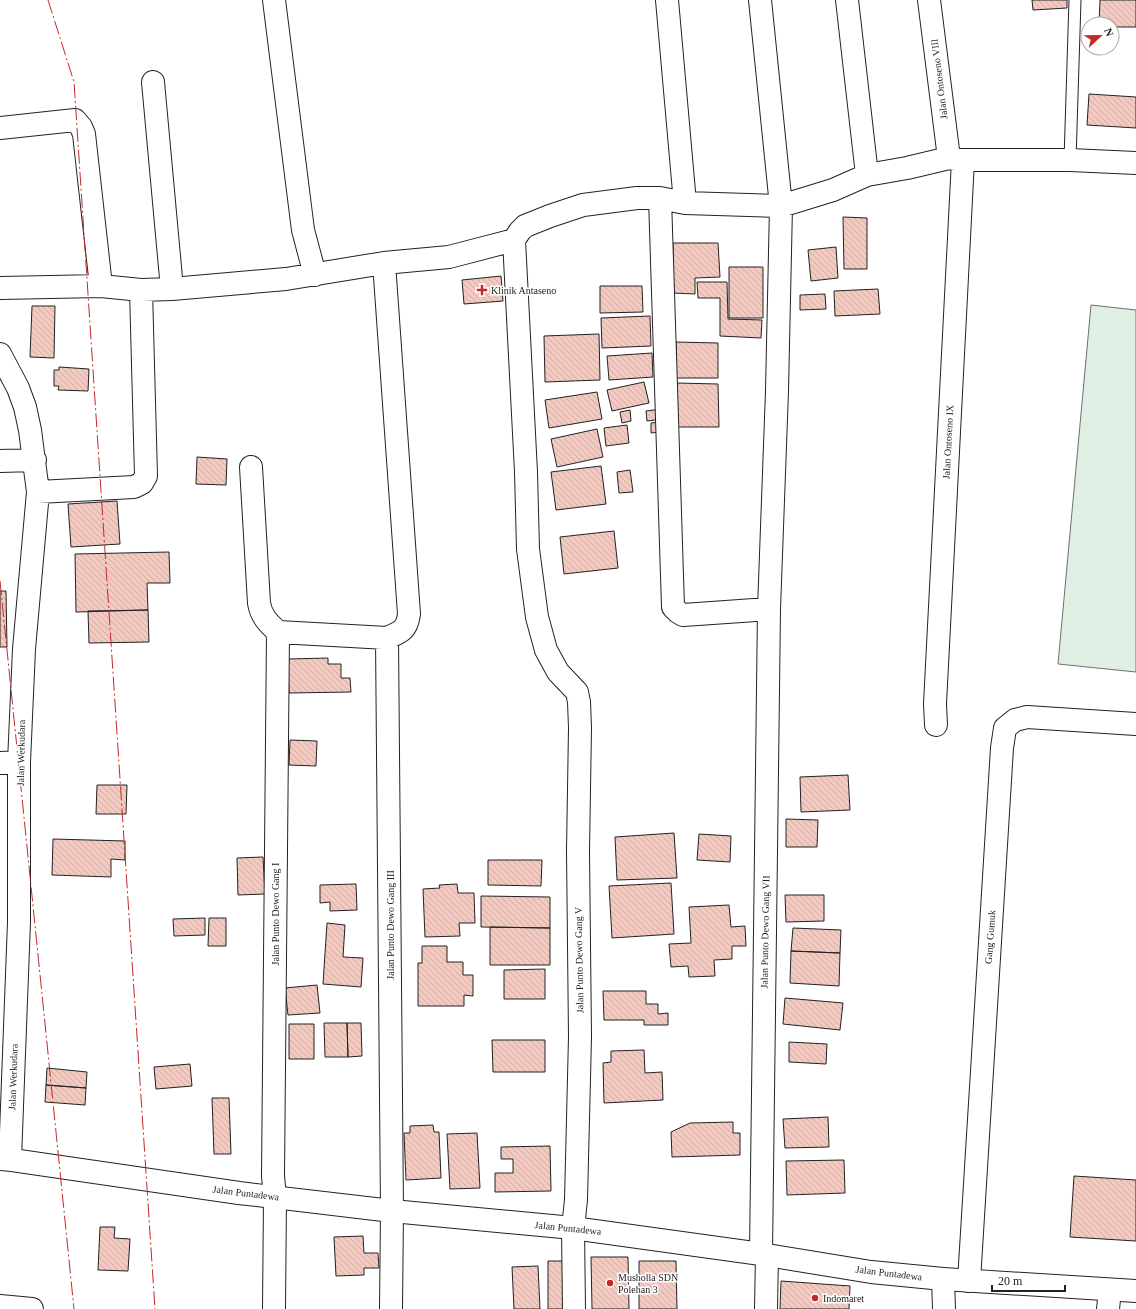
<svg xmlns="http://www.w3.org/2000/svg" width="1136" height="1309" font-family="Georgia,serif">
<defs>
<pattern id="building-back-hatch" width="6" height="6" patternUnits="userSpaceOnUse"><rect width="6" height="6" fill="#f3c9c0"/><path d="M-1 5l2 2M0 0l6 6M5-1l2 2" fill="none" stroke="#d0aca5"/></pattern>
</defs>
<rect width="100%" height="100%" fill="#fff"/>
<path fill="#e0efe3" stroke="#6f6f6f" d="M1091,305l45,5v362l-78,-8z"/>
<path fill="url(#building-back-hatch)" stroke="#222" d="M1032,0h35v8l-34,2z
M1100,0h36v27h-24v-3h-13z
M1089,94l47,3v31l-49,-3z
M843,217l24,1v51h-23z
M673,243h45l2,34 -25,1v16l-22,-1z
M836,247l2,31 -27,3 -3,-31z
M729,267h34v51h-34z
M501,276l2,25 -39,3 -2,-24z
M697,282h30l1,37 34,1 -1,18 -41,-2v-38h-22z
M600,286h42l1,26 -43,1z
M878,289l2,25 -45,2 -1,-25z
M825,294l1,15 -26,1v-15z
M32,306h23l-1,52 -24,-1z
M650,316l1,30 -49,2 -1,-30z
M599,334l1,46 -55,2 -1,-46z
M676,342l42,1v35h-42z
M652,353l1,24 -44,3 -2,-24z
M59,367l30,2 -1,22 -30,-1 1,-4h-5v-16h5z
M644,382l5,21 -37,8 -5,-21z
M677,383l41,1 1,43h-42z
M597,392l5,27 -53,9 -4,-28z
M662,409l1,10 -16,2 -1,-10z
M630,410l1,11 -9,2 -2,-11z
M661,422v10l-10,1v-10z
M627,425l2,18 -23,3 -2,-18z
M597,429l6,28 -46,10 -6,-28z
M197,457l30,2 -1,26 -30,-1z
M601,466l5,38 -50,6 -5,-38z
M630,470l3,22 -14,1 -2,-21z
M117,501l3,43 -49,3 -3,-43z
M614,531l4,37 -54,6 -4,-37z
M169,552l1,31h-23l1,27 -72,2 -1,-58z
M0,591h6l1,56h-7z
M148,610l1,32 -60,1 -1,-32z
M328,658v6h13v14h9l1,14 -62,1 -1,-34z
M290,740l27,1 -1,25 -27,-1z
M848,775l2,35 -49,2 -1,-35z
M97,785h30l-1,29h-30z
M786,819l32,1 -1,27h-31z
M674,833l3,45 -60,2 -2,-43z
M699,834l32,2 -1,26 -33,-2z
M53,839l72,2v19l-14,-1v18l-59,-2z
M263,857l2,37 -27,1 -1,-37z
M488,860h54l-1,26 -53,-1z
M671,883l3,51 -62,4 -3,-52z
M356,884l1,26 -27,1v-9l-10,1v-18z
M457,884l1,9h16l1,30h-16l1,13 -35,1 -2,-48 17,-1 -1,-3z
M785,895h39v26l-38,1z
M481,896l69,1v31l-69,-1z
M729,905l2,22 14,-1 1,20h-14v13l-18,1 1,16 -26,1 -1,-11 -17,1 -2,-23 22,-1 -2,-36z
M205,918v17l-31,1 -1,-17z
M209,918h17v28h-18z
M327,923l18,2 -2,32 20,1 -2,29 -38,-3z
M490,927l60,1v37h-60z
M793,928l48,2 -1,23 -49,-2z
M422,946h25v16h16v13h10v21l-9,-1v11h-46v-43h4z
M791,951l49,2 -1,33 -49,-3z
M545,969v30h-41v-29z
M317,985l3,28 -32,2 -3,-27z
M603,991h43v13h12v10l10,-1v12h-24v-5h-40z
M785,998l58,5 -3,27 -57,-6z
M324,1023h23l1,34h-23z
M347,1023h14l1,33 -14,1z
M289,1024h25v35h-25z
M492,1040h53v32h-52z
M789,1042l38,2 -1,20 -37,-2z
M644,1050l1,23 17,-1 1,28 -59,3 -1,-40 8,-1v-11z
M190,1064l2,22 -36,3 -2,-22z
M47,1068l40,4 -1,16 -40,-3z
M46,1085l40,3 -1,17 -40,-3z
M212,1098h17l2,56h-17z
M828,1117l1,30 -44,1 -2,-29z
M733,1122v11h7v22l-68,2 -1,-25 19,-9z
M433,1125l1,7h5l2,46 -35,2 -2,-47h6v-7z
M477,1133l3,55 -30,1 -3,-55z
M550,1146l1,45 -56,1v-19h18v-14h-12v-12z
M844,1160l1,33 -58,2 -1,-34z
M1074,1176l62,4v61l-66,-4z
M100,1227h15l-1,11 16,1 -2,32 -30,-1z
M363,1236l1,17h14l1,15h-15v7l-28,1 -2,-39z
M591,1257h37l1,52h-37z
M548,1261h17v48h-17z
M639,1261h37l1,48h-38z
M538,1266l2,43h-26l-2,-42z
M781,1281l69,5 -1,23h-69z"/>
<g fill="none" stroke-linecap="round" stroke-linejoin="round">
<g stroke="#222" stroke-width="13">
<path id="lane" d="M1070,160l5,-160"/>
</g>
<g stroke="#222" stroke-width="24">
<path id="street" d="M274,0l29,230 12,45
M667,0l18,203
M760,0l21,206 -4,185 -8,218 -8,645
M847,0l20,175
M929,0l20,158
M153,82l19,207
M0,128l75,-8 6,7 3,7 17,152
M660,198l13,409 5,5 5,3 86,-6
M0,288l101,-2 40,4 31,-1 114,-10 98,-16 65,-6 65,-17
M0,354l18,34 7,19 5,23 8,62 -14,157 -5,113v160l-9,237
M0,461l35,-1
M251,467l8,136c2,13 9,20 19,29l109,6c14,-6 20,-8 22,-24l-25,-351
M38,492l96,-5 8,-4 4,-7 -5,-186
M387,638l5,573 -1,98
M936,725l-1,-21 28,-544
M0,763l19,-1
M943,1279l1,30
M969,1281l33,-533 3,-20 10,-8 12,-3 109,7
M0,1306l32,3
M274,1309l1,-112 -2,-21 5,-544
M574,1309l-1,-81 3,-28 4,-163 -2,-186 2,-123 -1,-26 -2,-10 -19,-20 -12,-22 -9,-33 -9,-68 -2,-77 -12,-232 6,-9 5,-5 25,-10 33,-11 54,-7h23l25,5 96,3 52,-16 34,-15 40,-7 42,-10 14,2h107l66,3
M766,1309l1,-54
M1108,1309l2,-19"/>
</g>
<g stroke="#222" stroke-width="24">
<path id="secondary" d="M0,1159l12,1 227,33 153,18 181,17 188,26 110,18 72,7 193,12"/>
</g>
<use href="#lane" stroke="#fff" stroke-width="11"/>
<use href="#street" stroke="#fff" stroke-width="22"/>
<use href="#secondary" stroke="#fff" stroke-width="22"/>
<path stroke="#c62828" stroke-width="1" stroke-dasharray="14 3 2 3" stroke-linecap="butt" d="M48,0l26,82 81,1227
M0,581l74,728"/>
</g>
<g fill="#c62828" stroke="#fff" stroke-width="1.5">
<path d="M480 284h4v4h4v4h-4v4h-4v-4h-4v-4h4z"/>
<circle cx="610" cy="1283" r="4"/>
<circle cx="815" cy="1298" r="4"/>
</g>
<g text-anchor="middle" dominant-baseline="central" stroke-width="3" stroke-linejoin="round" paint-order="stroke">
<g font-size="10" fill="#222" stroke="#fff">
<text transform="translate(939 79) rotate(-97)">Jalan Ontoseno VIII</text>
<text transform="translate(948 442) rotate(-87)">Jalan Ontoseno IX</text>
<text transform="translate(21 753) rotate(-89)">Jalan Werkudara</text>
<text transform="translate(275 914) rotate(-90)">Jalan Punto Dewo Gang I</text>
<text transform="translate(390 925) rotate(-90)">Jalan Punto Dewo Gang III</text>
<text transform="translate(765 932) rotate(-89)">Jalan Punto Dewo Gang VII</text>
<text transform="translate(990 937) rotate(-86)">Gang Gumuk</text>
<text transform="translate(579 960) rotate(-91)">Jalan Punto Dewo Gang V</text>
<text transform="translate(13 1077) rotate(-88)">Jalan Werkudara</text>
<text transform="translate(246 1193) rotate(7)">Jalan Puntadewa</text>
<text transform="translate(568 1228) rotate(6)">Jalan Puntadewa</text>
<text transform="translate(889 1273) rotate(7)">Jalan Puntadewa</text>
</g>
<g font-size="10" fill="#222" stroke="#fff" text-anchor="start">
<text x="491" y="290">Klinik Antaseno</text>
<text x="618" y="1277">Musholla SDN<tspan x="618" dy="12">Polehan 3</tspan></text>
<text x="823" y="1298">Indomaret</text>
</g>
</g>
<g transform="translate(1100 36) rotate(68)"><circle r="19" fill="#ffffff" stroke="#a7a7a7"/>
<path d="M0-3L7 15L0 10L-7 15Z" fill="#c62828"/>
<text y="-6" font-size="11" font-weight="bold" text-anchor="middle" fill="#222222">N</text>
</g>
<path d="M992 1285v6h73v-6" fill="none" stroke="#222222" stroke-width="2"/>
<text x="998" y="1285" font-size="12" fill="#222222" stroke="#ffffff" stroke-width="3" paint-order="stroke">20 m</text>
</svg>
